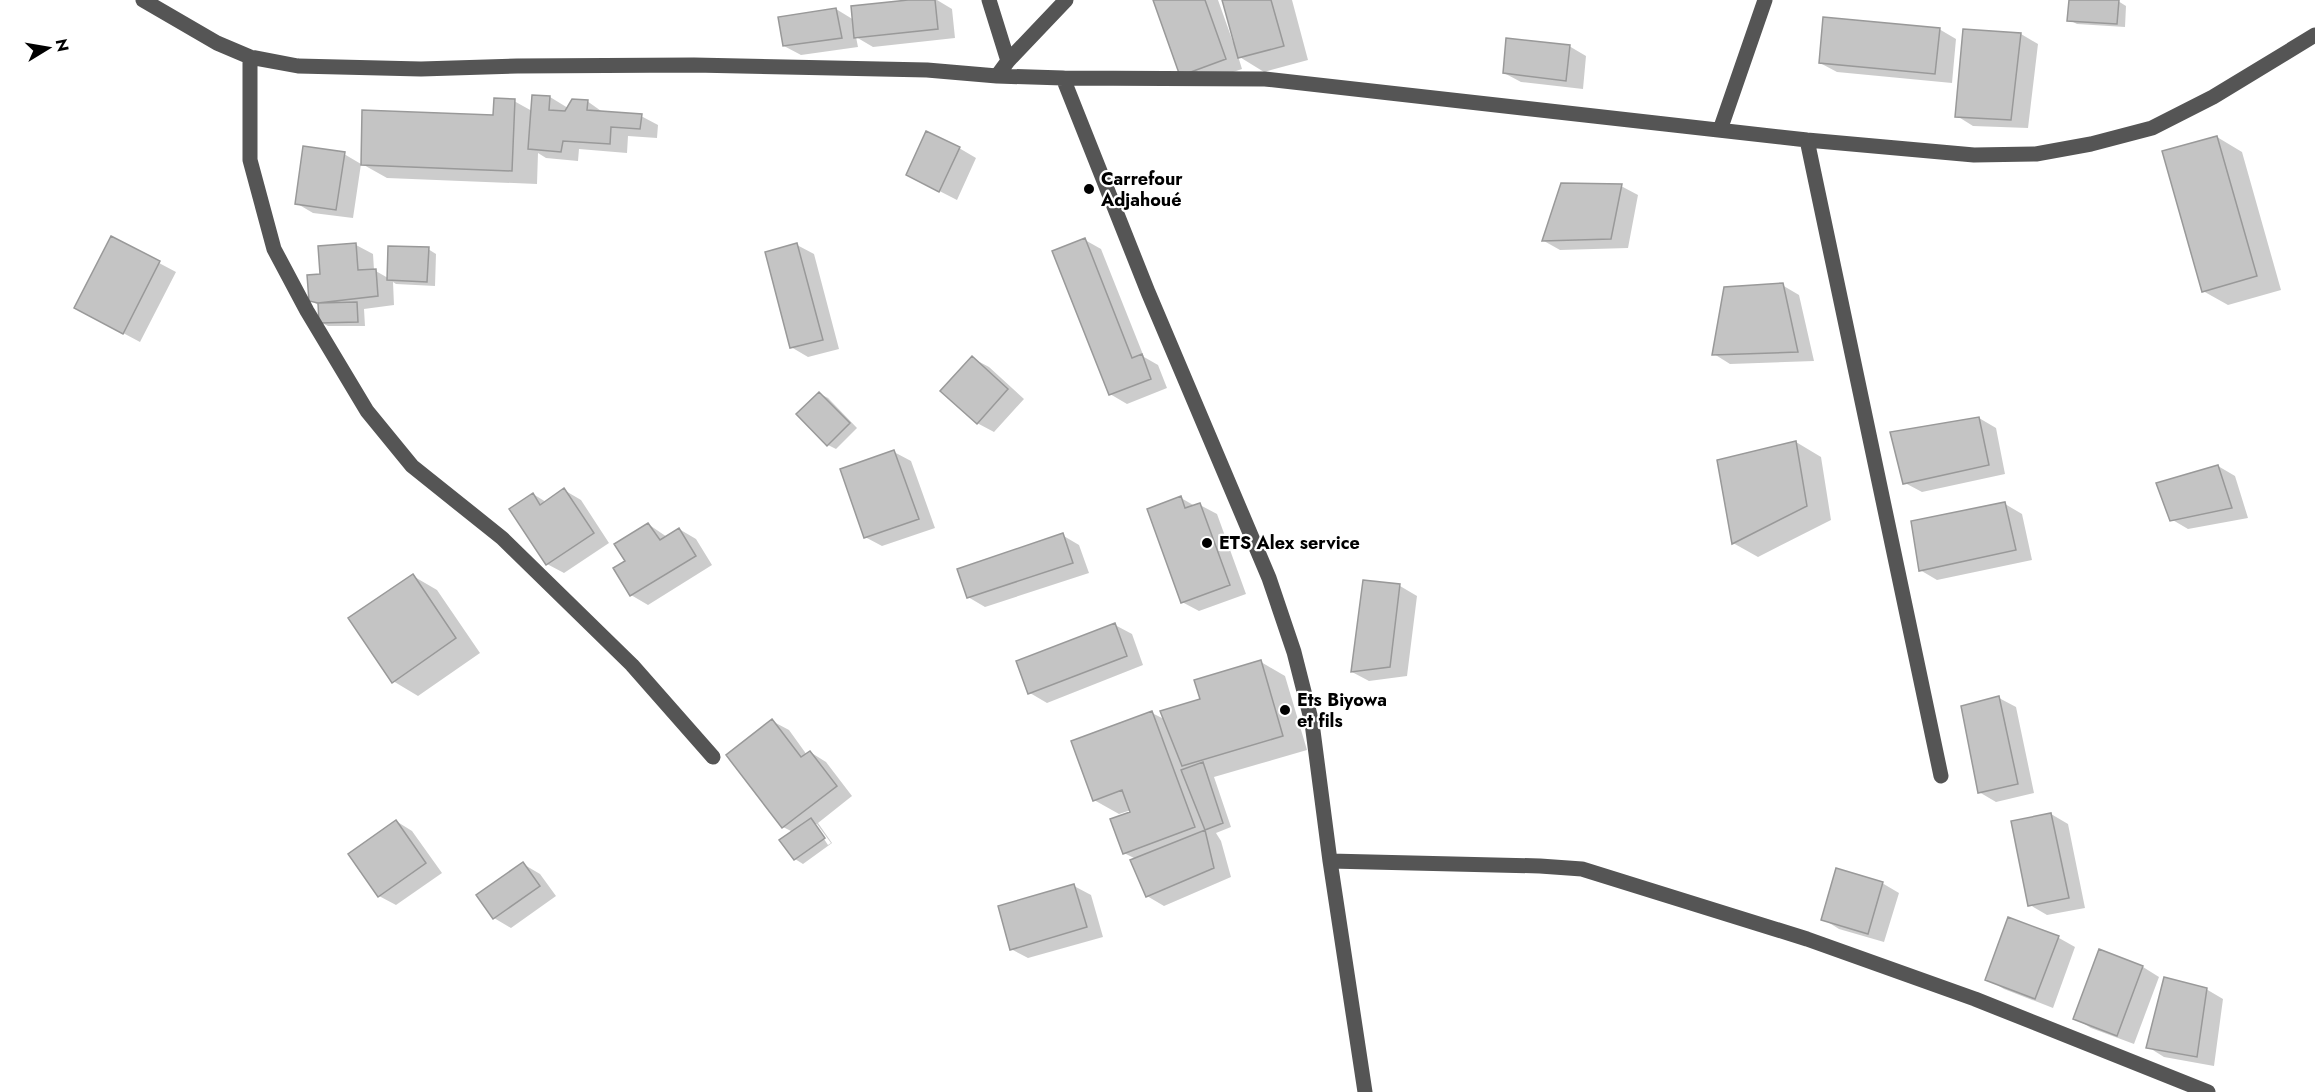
<svg xmlns="http://www.w3.org/2000/svg" width="2315" height="1092" font-family="Jost,sans-serif">
<rect width="100%" height="100%" fill="#fff"/>
<path fill="#0003" fill-rule="evenodd" d="M923,0h14l15,9 3,29 -82,9 -17,-10 2,10 -57,8 -17,-9 52,-37 18,11z
M1155,0h63l15,42 2,-1 -11,-41h68l16,60 -44,12 -26,-16 4,13 -44,15z
M2070,0l48,1 8,5 -1,21 -48,-3 -8,-4z
M1939,29l17,10 -4,44 -115,-11 -17,-9z
M2021,34l17,10 -10,84 -55,-2 -16,-10z
M1569,46l17,10 -3,33 -62,-7 -17,-9z
M550,97l18,11 19,-7 17,12 37,3 17,9 -1,13 -29,-2 -1,17 -48,-4 -1,12 -32,-3 -8,-5 -1,31 -150,-6 -25,-14 133,-47 19,-16 18,10z
M2217,137l25,15 39,138 -53,15 -25,-14z
M959,148l17,10 -19,42 -49,-25z
M344,154l17,10 -8,54 -40,-5 -17,-10z
M1621,186l17,9 -10,53 -68,2 -16,-9z
M112,238l64,34 -36,70 -47,-25z
M1085,240l16,9 43,108 14,8 9,23 -40,16 -17,-10z
M356,245l17,9 1,16 14,8 40,-29 8,5 -1,32 -39,-2 -3,-2 1,23 -30,4 1,17h-37l-8,-4v-16l-10,-6 12,-25z
M797,245l17,9 25,95 -31,8 -17,-10z
M1782,285l17,10 15,66 -84,3 -16,-10z
M972,358l17,9 35,32 -30,33 -17,-9z
M820,394l8,4 29,30 -21,21 -8,-4z
M1979,418l17,10 9,46 -83,18 -17,-9z
M1796,442l25,15 10,63 -73,37 -25,-14z
M894,452l17,9 24,67 -53,18 -17,-9z
M2218,466l17,10 13,42 -60,11 -17,-10z
M564,490l17,10 28,43 -45,30 -17,-9 -14,-70 13,8z
M1181,498l14,8 5,-1 17,9 29,80 -47,17 -17,-9z
M2005,504l17,10 10,46 -95,20 -17,-10z
M648,524l19,13 12,-8 17,10 16,26 -64,40 -17,-10 -4,-34z
M1062,535l17,10 10,28 -104,34 -17,-10z
M413,576l24,14 43,63 -62,43 -25,-15z
M1364,581l36,5 17,10 -10,80 -38,5 -17,-9z
M1115,625l17,9 11,31 -96,38 -17,-10z
M1261,662l24,14 22,74 -93,27 17,50 -15,6 5,8 10,36 -67,29 -17,-10 -15,-36 4,-1 -12,-6 7,-43 -12,4 -25,-14 58,-87 14,7z
M1999,698l17,9 18,86 -38,9 -17,-10z
M772,721l17,9 18,25 3,-3 16,10 26,34 -34,27 14,20 -29,21 -8,-5 -2,-27 -10,-5 -55,-72zM814,824h3l14,19 -3,2z
M2051,814l17,10 17,84 -38,7 -17,-10z
M396,821l16,10 30,42 -46,32 -17,-9z
M523,864l17,10 16,22 -45,32 -17,-10z
M1882,883l17,10 -15,49 -45,-13 -16,-10z
M1074,886l17,9 12,42 -75,21 -17,-9z
M2009,919l50,19 16,9 -22,61 -49,-19 -17,-10z
M2100,951l43,16 16,10 -25,67 -43,-16 -16,-10z
M2206,989l17,10 -9,67 -50,-9 -16,-10z"/>
<path fill="#c4c4c4" stroke="#999" stroke-width="1.5" d="M908,0h27l3,29 -84,9 -3,-32z
M1153,0h52l21,59 -46,17z
M1222,0h49l13,46 -46,12z
M2069,0h50l-2,24 -50,-3z
M836,8l6,30 -59,8 -5,-29z
M1823,17l117,11 -5,46 -116,-11z
M1963,29l58,4 -10,87 -56,-3z
M1506,38l64,7 -4,36 -63,-8z
M532,95l18,1 -1,14 16,1 7,-12 16,1 -1,10 55,4 -2,15 -29,-2 -1,17 -47,-3 -2,11 -33,-3z
M494,98l21,1 -3,72 -151,-6 1,-55 131,5z
M926,131l34,16 -21,45 -33,-17z
M2217,136l40,140 -55,16 -40,-141z
M303,146l42,6 -9,58 -41,-6z
M1561,183l61,1 -11,55 -69,2z
M111,236l49,25 -37,73 -49,-26z
M1085,238l47,120 10,-4 9,25 -42,16 -57,-144z
M356,243l2,27 18,-1 2,27 -60,7 -9,-2 -2,-26 13,-1 -2,-28z
M797,243l26,97 -33,8 -25,-96z
M388,246l41,1 -2,35 -40,-2z
M1783,283l15,69 -86,3 12,-68z
M357,302l1,20 -39,1 -1,-20z
M972,356l36,33 -31,35 -37,-33z
M819,392l31,31 -23,23 -31,-32z
M1979,417l10,48 -86,19 -13,-52z
M1796,441l11,65 -75,38 -15,-84z
M894,450l25,69 -55,19 -24,-69z
M2218,465l14,43 -62,13 -14,-38z
M564,488l30,45 -48,32 -37,-56 24,-16 7,12z
M1181,496l4,12 15,-5 30,82 -49,18 -34,-94z
M2005,502l11,48 -97,21 -8,-50z
M648,523l12,17 19,-12 17,28 -66,40 -17,-28 12,-7 -11,-17z
M1063,533l10,30 -106,35 -10,-29z
M413,574l43,64 -64,45 -44,-65z
M1363,580l37,4 -10,83 -39,5z
M1115,623l12,33 -99,38 -12,-33z
M1261,660l22,76 -101,30 -22,-55 40,-12 -6,-19z
M1999,696l19,88 -40,9 -17,-87z
M1152,711l43,116 -72,27 -13,-35 20,-7 -8,-22 -29,11 -22,-60z
M772,719l29,38 9,-6 27,35 -55,42 -56,-73z
M1203,762l20,61 -18,7 -24,-60z
M2051,813l18,85 -41,8 -17,-85z
M811,818l14,20 -31,22 -15,-20z
M396,820l30,43 -48,34 -30,-43z
M1205,830l9,38 -68,29 -16,-37z
M523,862l17,24 -47,33 -17,-24z
M1836,868l47,14 -15,52 -47,-14z
M1074,884l13,43 -77,23 -12,-44z
M2008,917l51,19 -24,63 -50,-19z
M2099,949l44,17 -26,70 -44,-17z
M2164,977l43,11 -10,69 -51,-9z"/>
<g fill="none" stroke-linecap="round" stroke-linejoin="round">
<path stroke="#555" stroke-width="15" d="M143,0l74,43 33,14 48,9 123,3 96,-3 177,-1 233,5 70,6 66,2 85,214 121,286 25,74 18,71 18,138 35,231
M989,0l19,61
M250,57v103l24,89 33,62 60,100 45,55 90,72 130,127 81,92
M997,76l11,-15 58,-61
M1063,78l202,1 542,61 167,15 62,-1 55,-10 61,-16 61,-31 102,-62
M1720,130l45,-130
M1807,140l134,636
M1330,861l210,5 42,3 225,70 168,60 233,93"/>
</g>
<g fill="#000" stroke="#fff" stroke-width="2">
<circle cx="1089" cy="189" r="6"/>
<circle cx="1207" cy="543" r="6"/>
<circle cx="1285" cy="710" r="6"/>
</g>
<g text-anchor="middle" dominant-baseline="central" stroke-width="4.5" stroke-linejoin="round" paint-order="stroke">
<g font-size="18" font-weight="bold" fill="#000" stroke="#fff" text-anchor="start">
<text x="1101" y="179">Carrefour<tspan x="1101" dy="21">Adjahoué</tspan></text>
<text x="1219" y="543">ETS Alex service</text>
<text x="1297" y="700">Ets Biyowa<tspan x="1297" dy="21">et fils</tspan></text>
</g>
</g>
<g transform="translate(48 48) rotate(79)" stroke="#ffffff" stroke-width="4.5" paint-order="stroke">
<path d="M0-4.5L10 22L0 15L-10 22Z" fill="#000000"/>
<text y="-9" font-size="16" font-weight="bold" text-anchor="middle" fill="#000000">N</text>
</g>
</svg>
